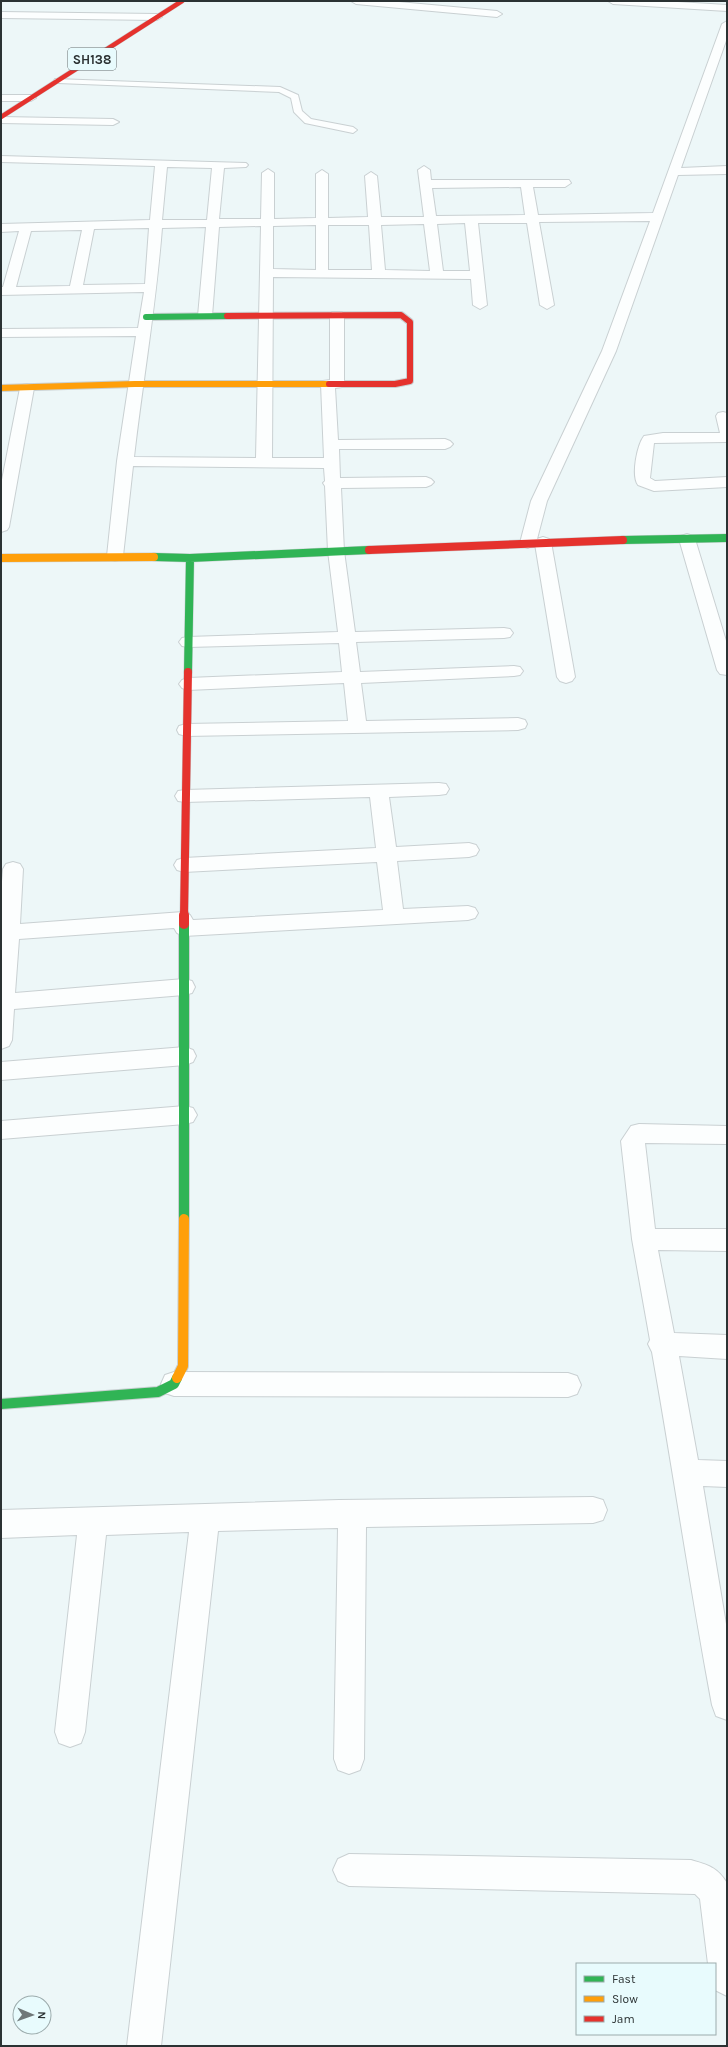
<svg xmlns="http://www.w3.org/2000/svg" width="728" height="2047" font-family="Karla,sans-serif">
<rect width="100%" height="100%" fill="#edf7f8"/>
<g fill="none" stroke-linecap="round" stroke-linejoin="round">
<g stroke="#c9d0d2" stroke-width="2">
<path id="lane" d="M55,79l225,8 18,8 4,16 9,8 42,8 4,3 -4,3 -48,-10 -11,-11 -3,-14 -12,-6 -221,-9 -4,-2z"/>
</g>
<g stroke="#c9d0d2" stroke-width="2">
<path id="street" d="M351,1h37l109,10 5,3 -5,3 -141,-13z
M608,1h53l66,4v6l-114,-7z
M1,12l156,2 5,3 -5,3 -156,-2z
M727,21v17l-46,130 46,-2v8l-49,1 -62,176 -69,150 -10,38 6,-2 6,2 2,3 24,135 -3,4 -6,2 -6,-2 -3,-4 -22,-133 -7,4 -6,-2 -2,-3 11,-42 71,-150 48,-130 -111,1 15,83 -7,4 -7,-4 -13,-82h-49l9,82 -7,4 -7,-4 -2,-26 -198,-2 -1,181h52l-3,-74 2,-3 7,-1v-65l2,-3h10l2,3v69l-2,3 -7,1 3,52 107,-1 5,2 3,3 -3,3 -5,2h-106l1,29 86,-1 5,2 3,3 -3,3 -5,2 -85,1 3,63 11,81 149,-4 6,1 3,4 -3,4 -6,1 -148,4 4,30 154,-6 6,1 3,4 -3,4 -6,1 -153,7 5,38 152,-3 7,2 2,4 -2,4 -7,2 -332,6 -7,-2 -2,-4 2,-4 7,-2 162,-3 -4,-38 -156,7 -6,-2 -3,-4 3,-4 6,-2 154,-6 -3,-29 -151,4 -6,-1 -3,-4 3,-4 6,-1 150,-5 -10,-81 -3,-65 -2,-3 2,-2 -1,-13 -191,-2 -10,90 -2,3 -6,2 -6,-2 -2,-3 10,-95 19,-125 -135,1v-8l137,-1 6,-36 -143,3v-8h2l16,-56 -18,1v-8l149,-4 5,-54 -154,-4v-6l245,7 2,2 -2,2 -22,1 -5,51h42l1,-46 6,-4 6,4v46l42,-1v-44l6,-4 6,4v44l40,-1 -3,-41 6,-4 6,4 4,41h43l-6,-47 6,-4 6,4 1,10h138l2,3 -6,4h-32l5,28 115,-2 69,-189zM167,167l45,1 -5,52h-45zM521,187l4,28 -89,1 -4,-28zM465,223l5,48h-27l-6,-47zM424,224l6,47 -45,-1 -4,-45zM316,225v45l-43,-1v-43zM328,225h41l3,45h-44zM261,226l-5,232 -122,-1c9,-77 22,-152 28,-229l44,-1 -8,89 2,3h10l2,-3 7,-89zM149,228l-4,56 -62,1 11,-56zM82,230l-12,56 -54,1 15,-56z
M1,95h30l5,3 -5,3h-30z
M1,117l112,2 6,3 -6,3 -112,-2z
M27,384l5,1 2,3 -25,139 -2,3 -6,2v-47l19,-97 2,-3z
M723,412l4,1v29l-73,1 -4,35 5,3 72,-4v10l-73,4 -16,-6c-7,-9 -1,-40 6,-49l19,-3h57l-4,-17 2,-3z
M687,534l6,2 2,3 32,105v31l-7,-1 -3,-4 -38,-131 2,-3z
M439,783l7,1 3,5 -3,5 -7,1 -50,2 7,50 73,-4 7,2 3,5 -3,5 -7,2 -72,4 6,48 65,-3 7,2 3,5 -3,5 -7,2 -284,16 -7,-3 -3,-5 -155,11 -4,54 169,-14 8,2 3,6 -3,6 -8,2 -170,14 -2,31 -3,6 -8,3v-155l2,-25 3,-5 7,-2 7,2 3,5 -3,55 163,-12 7,3 3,5 190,-10 -6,-48 -193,10 -7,-2 -3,-5 3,-5 7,-2 192,-10 -6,-51 -185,5 -7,-1 -3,-5 3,-5 7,-1z
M185,1047l8,3 3,6 -3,6 -8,3 -184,15v-18z
M185,1106l8,2 4,7 -4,7 -8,2 -184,15v-18z
M639,1124l88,2v18l-82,-1 10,86h72v22l-69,-1 16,83 53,2v24l-48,-3 19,104 29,1v26l-24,-1 24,144v90l-11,-4 -4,-11c-22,-117 -39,-235 -60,-353l-4,-8 2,-4 -18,-101 -11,-98 10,-15z
M174,1372l394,1 9,3 4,9 -4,9 -9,3 -394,-1 -9,-3 -4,-9 4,-9z
M593,1497l10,3 4,10 -4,10 -10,3 -227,4 -2,232 -4,11 -11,4 -11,-4 -4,-11 4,-231 -120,3 -57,515h-34l62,-514 -83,3 -21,197 -4,11 -11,4 -11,-4 -4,-11 22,-197 -76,3v-28l338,-10z
M349,1854l342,6c17,5 26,7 36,23v113l-12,-6v-26h-7l-8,-65 -5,-5 -346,-8 -11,-5 -5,-11 5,-11z"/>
</g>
<g stroke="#c9d0d2" stroke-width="8">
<path id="fast-far2" d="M146,317l81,-1"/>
</g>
<g stroke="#c9d0d2" stroke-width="9">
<path id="fast-far1" d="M623,540l104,-2
M154,557l36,1 179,-8
M188,672l2,-114"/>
</g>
<g stroke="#c9d0d2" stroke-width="12">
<path id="fast" d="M184,924v295
M1,1404l157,-12 16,-8 3,-6"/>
</g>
<g stroke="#c9d0d2" stroke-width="8">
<path id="slow-far2" d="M1,388l134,-4h194"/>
</g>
<g stroke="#c9d0d2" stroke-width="9">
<path id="slow-far1" d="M1,558l153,-1"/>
</g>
<g stroke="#c9d0d2" stroke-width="12">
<path id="slow" d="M177,1378l6,-12 1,-147"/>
</g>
<g stroke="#c9d0d2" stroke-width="5.5">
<path id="jam-far3" d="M1,117l181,-116"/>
</g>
<g stroke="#c9d0d2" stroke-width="8">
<path id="jam-far2" d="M227,316l174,-1 9,7v59l-15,3h-66"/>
</g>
<g stroke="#c9d0d2" stroke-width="9">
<path id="jam-far1" d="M369,550l254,-10
M184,916l4,-244"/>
</g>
<g stroke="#c9d0d2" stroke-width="12">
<path id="jam" d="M184,924v-9"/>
</g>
<use href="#lane" fill="#fcfefe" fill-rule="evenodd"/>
<use href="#street" fill="#fcfefe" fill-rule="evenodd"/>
<use href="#fast-far2" stroke="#30b455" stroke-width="6"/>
<use href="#fast-far1" stroke="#30b455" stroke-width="8"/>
<use href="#fast" stroke="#30b455" stroke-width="10"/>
<use href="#slow-far2" stroke="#ff9f0a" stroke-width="6"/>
<use href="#slow-far1" stroke="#ff9f0a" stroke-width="8"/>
<use href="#slow" stroke="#ff9f0a" stroke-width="10"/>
<use href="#jam-far3" stroke="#e5322d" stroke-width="4.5"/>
<use href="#jam-far2" stroke="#e5322d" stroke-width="6"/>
<use href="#jam-far1" stroke="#e5322d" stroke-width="8"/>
<use href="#jam" stroke="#e5322d" stroke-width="10"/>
</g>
<g text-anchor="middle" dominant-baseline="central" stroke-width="4" stroke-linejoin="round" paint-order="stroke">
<rect fill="#e8fbfd" stroke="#646e70" stroke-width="1" x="68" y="48" width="48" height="22" rx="3"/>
<g font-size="13" font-weight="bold" fill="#2b3233">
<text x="92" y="59">SH138</text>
</g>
</g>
<rect width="728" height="2047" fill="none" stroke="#2b3233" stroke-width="4"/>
<rect x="576" y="1963" width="140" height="72" fill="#e8fbfd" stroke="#9cabac"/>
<rect x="584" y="1976" width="20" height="6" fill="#30b455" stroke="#9cabac"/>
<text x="612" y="1983" font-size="12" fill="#2b3233">Fast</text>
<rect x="584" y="1996" width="20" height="6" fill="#ff9f0a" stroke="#9cabac"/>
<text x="612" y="2003" font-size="12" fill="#2b3233">Slow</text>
<rect x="584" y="2016" width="20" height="6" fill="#e5322d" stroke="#9cabac"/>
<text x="612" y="2023" font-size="12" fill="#2b3233">Jam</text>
<g transform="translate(32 2015) rotate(92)"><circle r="19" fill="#e8fbfd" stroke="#9cabac"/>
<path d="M0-3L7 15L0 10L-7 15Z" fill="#6f7778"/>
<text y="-6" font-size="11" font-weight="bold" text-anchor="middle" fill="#2b3233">N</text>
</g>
</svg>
